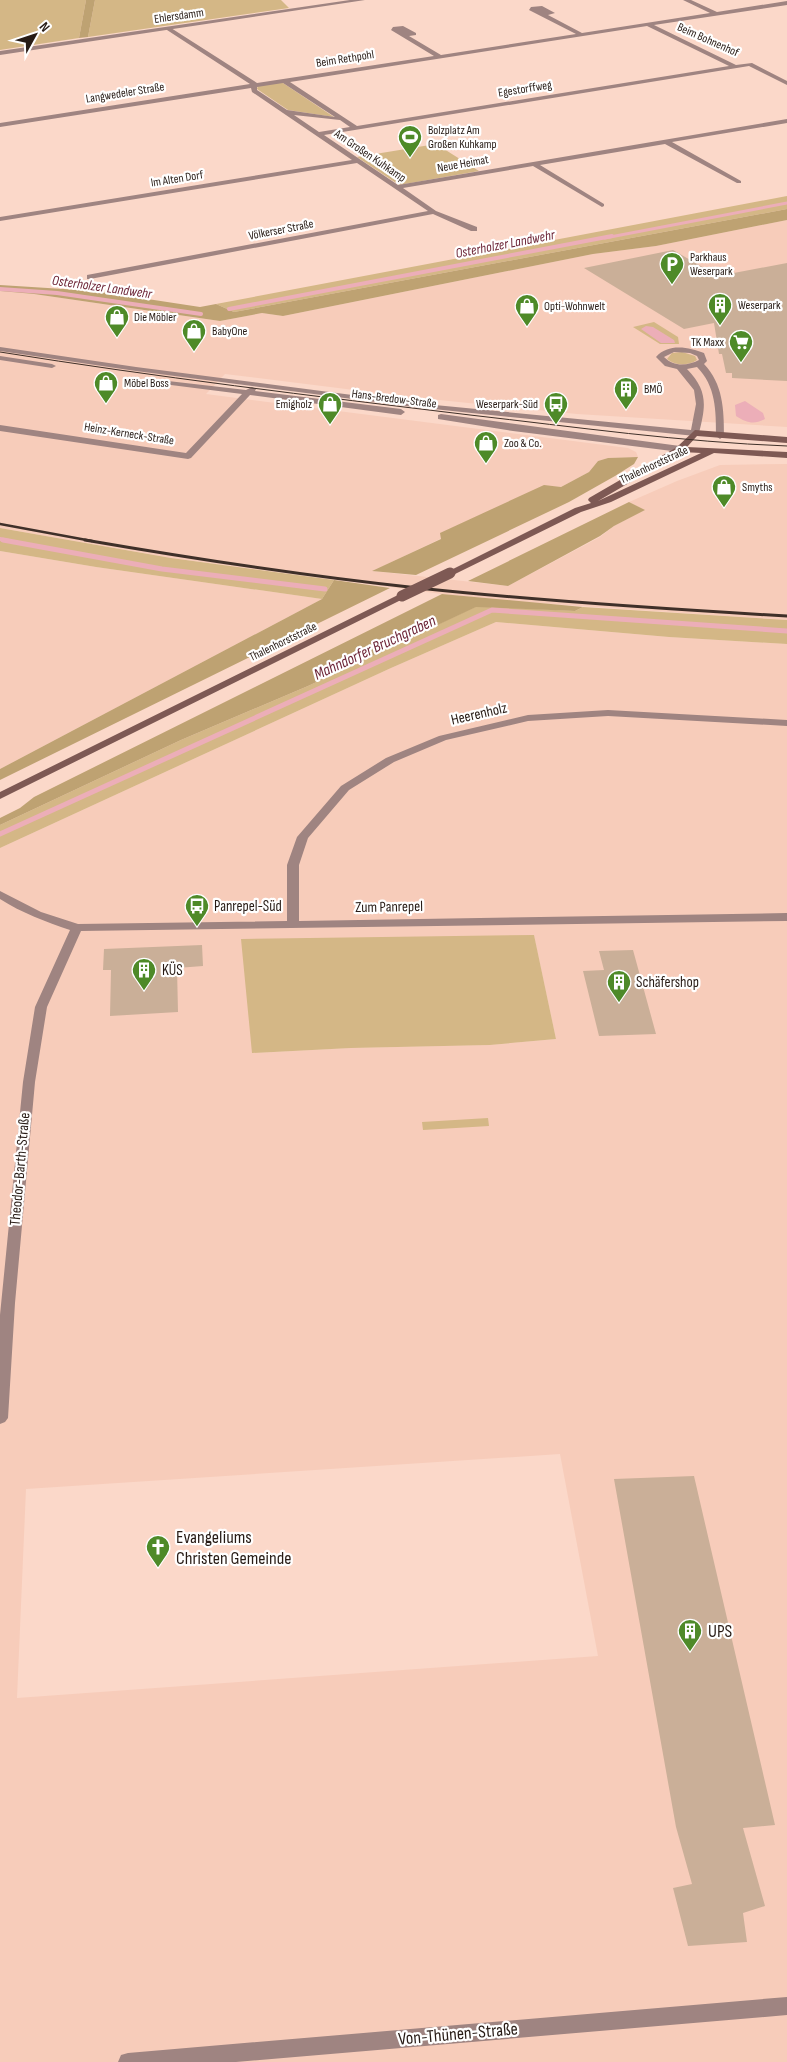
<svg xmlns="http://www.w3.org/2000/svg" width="787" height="2062" font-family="'Sofia Sans Condensed',sans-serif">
<rect width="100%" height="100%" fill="#fbd8c9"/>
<path fill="#f7ccba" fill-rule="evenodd" d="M787,220v207l-210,-13 -167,-17 -185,-23 -19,20 422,54 8,4 2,5 -30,1 -10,3 -9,11 -28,15 -17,-1 -103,47 1,5 -69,33 135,15 92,-49 14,-11 30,-16 -15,-8 48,-21 43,-16 67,-1v156l-266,-18 -79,-8 -271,-36 -171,-30v-237l34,3 186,27 42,-8 21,3 310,-62 63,-8z
M0,551l96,16 226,32 -322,170z
M496,622l173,15 118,7v1418h-787v-1214l391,-180zM534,936l22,103 -66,6 -139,3 -99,5zM560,1454l38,202 -581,42 9,-209z"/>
<path fill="#d4b786" d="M0,0h86l-7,38 -79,12z
M95,0h186l8,8 -201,29z
M278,82l5,1 51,34 -46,-7 -31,-21 1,-4z
M436,144l43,27 -80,14 -42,-28z
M787,196v13l-553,103 -18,-8z
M654,322l24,15 1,7h-19l-27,-17z
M682,352l13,4 2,4c-9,6 -22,6 -30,-1l5,-6z
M0,528l171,30 163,22 -12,19 -226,-32 -96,-16z
M477,606l98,5 8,-4 204,13v24l-118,-7 -173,-15 -105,46 -391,180v-23l181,-85 127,-54z
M534,935l22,104 -66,6 -139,3 -99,5 -11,-114z
M488,1118l1,8 -66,4 -1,-8z"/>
<path fill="#bea272" d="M86,0h9l-7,37 -9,1z
M787,209v11l-131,26 -63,8 -310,62 -21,-3 -42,8 -186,-27 -34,-3v-6l95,6 105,16 16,-3 18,8z
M638,457l-4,7 -19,12 -46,26 -153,73 -44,-4 69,-32 -1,-6 104,-48 17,2 28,-15 9,-11 10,-3z
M629,502l16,8 -31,16 -14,10 -92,50 -40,-5z
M334,580l56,8 -390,192v-11l322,-170z
M442,594l141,13 -8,4 -99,-4 -168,79 -127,54 -181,85v-7l20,-10 14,-11z"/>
<path fill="#ecaeb8" d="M646,326l7,1 21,13 1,3h-14l-20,-14z
M745,401l18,12 2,6c-11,6 -18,4 -29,-3l-1,-11z"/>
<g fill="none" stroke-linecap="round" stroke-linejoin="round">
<path stroke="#ecaeb8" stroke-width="3" d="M605,238l182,-35"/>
<path stroke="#ecaeb8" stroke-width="4" d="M0,289l57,4 144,21
M229,309l383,-73
M0,539l9,2"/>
<path stroke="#ecaeb8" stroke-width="5" d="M3,540l159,29 163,20
M0,834l492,-224 295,21"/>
</g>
<path fill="#caaf98" d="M673,250l45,26 69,-13v118l-55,-3v-5h-6l-4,-19h-3l-5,-31 -30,6 -100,-61z
M202,945l1,21 -26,2 1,44 -68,4 1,-46h-8l1,-21z
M633,950l23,84 -57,2 -16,-65 21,-1 -5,-19z
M694,1476l81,349 -32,3 22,78 -22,7 4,29 -59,4 -15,-58 19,-4 -16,-57 -62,-348z"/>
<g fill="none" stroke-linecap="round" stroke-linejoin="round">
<path fill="#9f8481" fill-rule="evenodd" d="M683,0h8l26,12 70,-11v4l-133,20 82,40 16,-2 35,18v4l-38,-19 -425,69 74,50 389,-66v4l-115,19 69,39v2h-4l-72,-39 -125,21 64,39v2l-2,1 -69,-41 -130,22 33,23 41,16v4h-6l-38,-17 -343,65h-3v-4l341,-64 -71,-48 -357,58v-4l352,-57 -100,-68 -1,-4 -251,39v-4l250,-39 -83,-54v-2h4l86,55 177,-27 -43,-26 2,-3 10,-1 13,7v2l-7,1 32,19 135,-21 -47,-24 2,-3 11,-1 13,7 -7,2 34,18 128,-20zM647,26l82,40 -372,60 -67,-44zM283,83l52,34 -48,-7 -30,-20v-3zM294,115l46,5 10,7 -31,5z
M0,347l136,20 278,36 277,27 5,-26 -2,-14 -17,-21 -12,-3 -9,-9c12,-14 33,-10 48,-4l3,8 -3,3c19,20 20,45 20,72l-4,3 -4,-3c0,-25 0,-50 -19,-69l-10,2c21,22 19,36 12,64l-4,3 -281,-29 -278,-36 -136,-20zM674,352l16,1 7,3 2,4c-12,6 -25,7 -35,-3z
M0,356l52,8 4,2 -4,2 -52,-8z
M168,381l78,9 6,-3 4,2 -1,2 146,18 4,3 -4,3 -151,-20 -59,63 -3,1 -188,-28v-6l186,28 56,-59 -71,-9h-3z
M441,414l239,32 4,3 -4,3 -167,-21 -75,-12v-4z
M608,710l179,10v6l-179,-10 -80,5 -82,19 -52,22 -45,28 -41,48 -9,27v56l488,-8v8l-706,10 -34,76 -12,75 -20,221 -7,115 -3,4 -5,2v-109l23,-233 12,-75 35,-77c-24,-8 -48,-17 -70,-31v-8l41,21 37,12 209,-3v-56l10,-28 44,-51 45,-28 53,-22 89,-21z
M787,1997v18l-551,47h-118l3,-7 7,-2z"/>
<path fill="#9f8481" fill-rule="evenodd" d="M350,0h15l-365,55v-4z"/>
<path fill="#7e5954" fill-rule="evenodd" d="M695,430l92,7v6l-90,-7 -10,11 100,5v6l-73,-5 -103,49 -30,10 -128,63 -3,1 -5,-3 130,-65 16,-5 -3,-3 1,-2 88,-51zM682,452l19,1 -103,48z
M402,593l5,3 -2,2 -405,201v-7z"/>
<path stroke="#3f3029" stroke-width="1" d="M0,352c156,25 313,44 470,63 106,12 211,27 317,31"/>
<path stroke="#3f3029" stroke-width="2.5" d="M0,524l92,17"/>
<path stroke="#3f3029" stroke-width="3" d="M85,540c110,19 221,36 333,48 123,13 246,21 369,28"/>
<path stroke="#7e5954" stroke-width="11" d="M402,596l48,-23"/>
</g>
<defs>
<g id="stadium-pin" transform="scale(1.25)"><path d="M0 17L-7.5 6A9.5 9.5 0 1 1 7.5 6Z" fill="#4e8a28" stroke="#fff"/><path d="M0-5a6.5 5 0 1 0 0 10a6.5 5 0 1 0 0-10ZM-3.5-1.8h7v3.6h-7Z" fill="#fff"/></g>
<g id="parking-pin" transform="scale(1.25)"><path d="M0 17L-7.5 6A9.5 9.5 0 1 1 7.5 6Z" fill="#4e8a28" stroke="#fff"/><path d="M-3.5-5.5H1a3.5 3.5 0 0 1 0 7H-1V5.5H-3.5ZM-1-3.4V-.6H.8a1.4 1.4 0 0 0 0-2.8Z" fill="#fff"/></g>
<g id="building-pin" transform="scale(1.25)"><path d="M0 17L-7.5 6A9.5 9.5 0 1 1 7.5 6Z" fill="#4e8a28" stroke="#fff"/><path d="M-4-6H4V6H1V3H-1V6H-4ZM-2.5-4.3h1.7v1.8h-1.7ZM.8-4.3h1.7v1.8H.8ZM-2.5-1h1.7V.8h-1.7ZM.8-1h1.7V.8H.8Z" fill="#fff"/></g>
<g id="shop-pin" transform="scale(1.25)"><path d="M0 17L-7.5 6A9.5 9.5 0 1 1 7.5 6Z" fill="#4e8a28" stroke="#fff"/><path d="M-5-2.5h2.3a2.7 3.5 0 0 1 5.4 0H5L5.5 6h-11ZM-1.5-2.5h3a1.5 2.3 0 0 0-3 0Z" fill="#fff"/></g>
<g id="supermarket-pin" transform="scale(1.25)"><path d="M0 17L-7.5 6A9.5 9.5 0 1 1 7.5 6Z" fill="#4e8a28" stroke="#fff"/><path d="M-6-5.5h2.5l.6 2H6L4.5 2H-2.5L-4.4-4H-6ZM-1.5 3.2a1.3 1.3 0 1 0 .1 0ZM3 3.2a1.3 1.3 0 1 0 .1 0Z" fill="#fff"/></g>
<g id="bus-pin" transform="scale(1.25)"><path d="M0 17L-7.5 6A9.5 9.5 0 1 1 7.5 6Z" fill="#4e8a28" stroke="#fff"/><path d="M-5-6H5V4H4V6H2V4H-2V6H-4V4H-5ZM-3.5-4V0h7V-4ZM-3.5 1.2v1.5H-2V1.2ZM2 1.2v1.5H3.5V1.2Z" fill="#fff"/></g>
<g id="church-pin" transform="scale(1.25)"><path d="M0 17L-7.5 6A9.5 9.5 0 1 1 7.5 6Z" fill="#4e8a28" stroke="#fff"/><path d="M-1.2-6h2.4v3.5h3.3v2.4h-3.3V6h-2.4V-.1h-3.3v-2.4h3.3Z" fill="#fff"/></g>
</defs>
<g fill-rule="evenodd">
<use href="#stadium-pin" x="410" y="137"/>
<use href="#parking-pin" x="672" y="264"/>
<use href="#building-pin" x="720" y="305"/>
<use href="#shop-pin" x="527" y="306"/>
<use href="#shop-pin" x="117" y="317"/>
<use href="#shop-pin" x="194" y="331"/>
<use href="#supermarket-pin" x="741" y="342"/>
<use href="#shop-pin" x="106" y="383"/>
<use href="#building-pin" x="626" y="389"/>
<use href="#shop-pin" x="330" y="404"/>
<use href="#bus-pin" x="556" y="404"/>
<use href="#shop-pin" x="486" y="443"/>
<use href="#shop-pin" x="724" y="487"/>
<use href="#bus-pin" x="197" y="906"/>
<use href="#building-pin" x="144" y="970"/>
<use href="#building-pin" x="619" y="982"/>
<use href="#church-pin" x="158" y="1547"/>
<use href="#building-pin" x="690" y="1631"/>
</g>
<g text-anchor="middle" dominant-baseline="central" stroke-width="4.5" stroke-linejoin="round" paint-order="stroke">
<g font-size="12" fill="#271b15" stroke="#fff">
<text transform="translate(179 16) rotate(-8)">Ehlersdamm</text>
<text transform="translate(708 40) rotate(24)">Beim Bohnenhof</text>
<text transform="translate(345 59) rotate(-9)">Beim Rethpohl</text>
<text transform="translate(525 89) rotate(-9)">Egestorffweg</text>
<text transform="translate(125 93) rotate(-9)">Langwedeler Straße</text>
<text transform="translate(370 156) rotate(34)">Am Großen Kuhkamp</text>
<text transform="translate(463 164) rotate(-10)">Neue Heimat</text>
<text transform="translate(177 179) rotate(-9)">Im Alten Dorf</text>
<text transform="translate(281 230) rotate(-11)">Völkerser Straße</text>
<text transform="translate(394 399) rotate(7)">Hans-Bredow-Straße</text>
<text transform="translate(129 434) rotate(9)">Heinz-Kerneck-Straße</text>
<text transform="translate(654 465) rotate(-25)">Thalenhorststraße</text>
<text transform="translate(283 642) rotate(-26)">Thalenhorststraße</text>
</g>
<g font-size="12" fill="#271b15" stroke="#fff" text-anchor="start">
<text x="428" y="130">Bolzplatz Am<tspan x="428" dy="14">Großen Kuhkamp</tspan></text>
<text x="690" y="257">Parkhaus<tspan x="690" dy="14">Weserpark</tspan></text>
<text x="738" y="305">Weserpark</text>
<text x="544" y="306">Opti-Wohnwelt</text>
<text x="134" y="317">Die Möbler</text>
<text x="212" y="331">BabyOne</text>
<text x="724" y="342" text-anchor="end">TK Maxx</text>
<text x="124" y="383">Möbel Boss</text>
<text x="644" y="389">BMÖ</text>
<text x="312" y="404" text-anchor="end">Emigholz</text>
<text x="538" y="404" text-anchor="end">Weserpark-Süd</text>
<text x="504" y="443">Zoo &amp; Co.</text>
<text x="742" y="487">Smyths</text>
</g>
<g font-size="14" font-style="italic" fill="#6d2537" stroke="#fff">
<text transform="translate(505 244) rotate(-11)">Osterholzer Landwehr</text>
<text transform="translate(102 287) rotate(8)">Osterholzer Landwehr</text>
</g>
<g font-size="15" fill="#271b15" stroke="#fff">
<text transform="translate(479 714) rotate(-13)">Heerenholz</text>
<text transform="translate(389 907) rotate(-1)">Zum Panrepel</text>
<text transform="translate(20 1169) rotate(-85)">Theodor-Barth-Straße</text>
</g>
<g font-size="15" fill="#271b15" stroke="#fff" text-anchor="start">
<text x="214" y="906">Panrepel-Süd</text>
<text x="162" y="970">KÜS</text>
<text x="636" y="982">Schäfershop</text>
</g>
<g font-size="16" font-style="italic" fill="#6d2537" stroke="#fff">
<text transform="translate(375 648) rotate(-25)">Mahndorfer Bruchgraben</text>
</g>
<g font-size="18" fill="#271b15" stroke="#fff" text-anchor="start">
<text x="176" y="1537">Evangeliums<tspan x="176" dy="21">Christen Gemeinde</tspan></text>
<text x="708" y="1631">UPS</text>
</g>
<g font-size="18" fill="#271b15" stroke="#fff">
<text transform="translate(458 2034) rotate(-5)">Von-Thünen-Straße</text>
</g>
</g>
<g transform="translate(35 35) rotate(50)" stroke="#ffffff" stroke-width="4" paint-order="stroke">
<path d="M0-4L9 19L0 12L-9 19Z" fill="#271b15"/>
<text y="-8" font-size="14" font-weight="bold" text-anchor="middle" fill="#271b15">N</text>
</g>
</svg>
